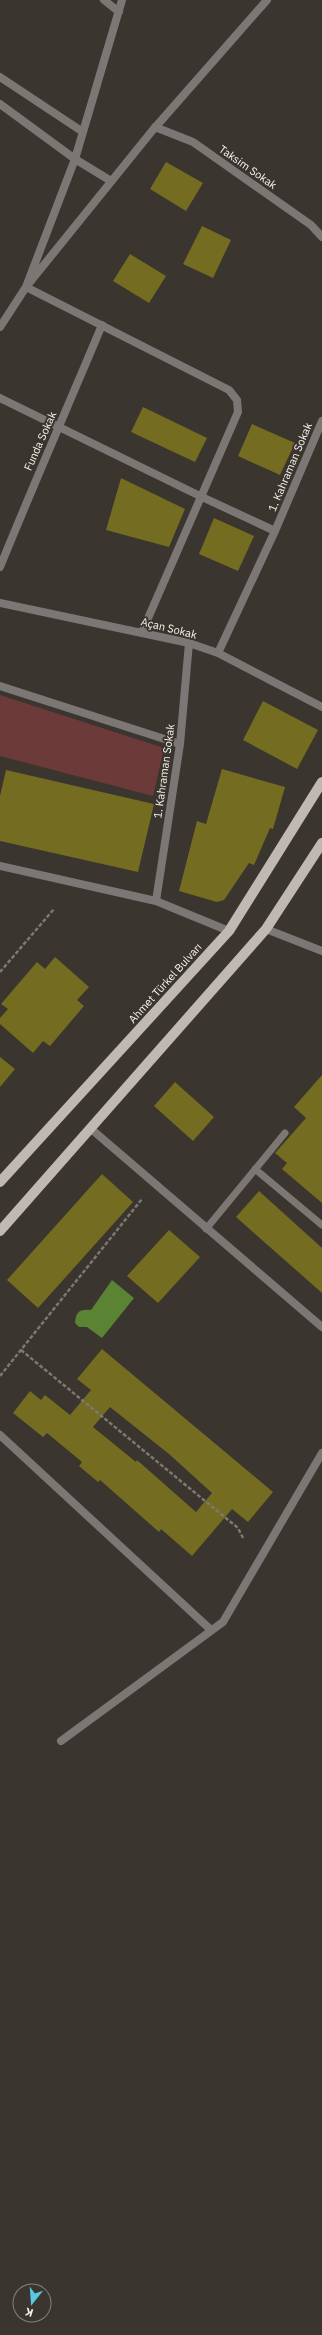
<svg xmlns="http://www.w3.org/2000/svg" width="322" height="2335" font-family="'IBM Plex Sans',sans-serif">
<rect width="100%" height="100%" fill="#3a352e"/>
<path fill="#6d3a3a" d="M0,695l164,53 -11,48 -153,-40z"/>
<path fill="#5a8334" d="M112,1280l22,18 -32,40 -15,-11h-8l-4,-4c1,-12 5,-14 16,-13z"/>
<path fill="#736c21" fill-rule="evenodd" d="M166,162l37,21 -17,28 -36,-22z
M202,226l29,14 -18,38 -30,-14z
M130,254l36,22 -17,27 -36,-22z
M143,407l64,31 -12,24 -64,-30z
M252,424l43,19 -15,32 -42,-19z
M121,478l64,31 -16,38 -63,-17z
M214,518l40,18 -16,35 -39,-17z
M263,701l55,29 -21,39 -54,-29z
M222,769l63,18 -12,42 -3,-1 -16,37 -5,-2 -25,37 -7,2 -38,-11 18,-70 9,3z
M6,770l148,34 -16,68 -138,-31v-45z
M55,957l34,30 -12,13 7,6 -34,40 -7,-5 -10,12 -33,-29v-6l8,-9 -7,-5 36,-42 8,7z
M0,1057l15,12 -15,18z
M322,1075v128l-40,-34 5,-6 -12,-10 31,-35 -12,-11z
M175,1082l39,35 -21,24 -39,-35z
M102,1174l31,28 -95,106 -31,-28z
M259,1191l63,57v45l-86,-76z
M169,1230l31,27 -42,46 -31,-27z
M102,1349l171,143 -25,30 -16,-13 -40,47 -31,-27 -2,3 -59,-52 -2,2 -19,-16 3,-4 -35,-29 -4,4 -30,-24 17,-22 11,9 4,-5 25,20 21,-25 -14,-11zM110,1407l59,47 43,39 -16,19 -59,-52 -1,2 -43,-35z"/>
<g fill="none" stroke-linecap="round" stroke-linejoin="round">
<path stroke="#7c7872" stroke-width="2.5" stroke-dasharray="4 2" stroke-linecap="butt" d="M0,972l54,-63
M21,1350l217,178 5,10
M0,1376l142,-177"/>
<path stroke="#7c7775" stroke-width="7" d="M255,1169l67,56
M206,1229l79,-96"/>
<path stroke="#7c7775" stroke-width="8" d="M104,0l15,12
M0,77l83,55
M0,104l75,55 36,22
M155,127l38,15 118,83 11,12
M0,327l26,-40 49,-128 47,-159
M0,398l202,99 73,34
M0,567c33,-81 68,-161 102,-242
M0,603l189,40 29,10 104,54
M142,632l96,-220 -1,-12 -8,-10 -203,-103 126,-156 115,-131
M218,653l57,-122 47,-110
M0,686l180,58
M0,866l156,35 73,30
M156,901l24,-157 9,-101
M266,929l56,22
M90,1128l232,199
M0,1435l211,195
M61,1741l162,-119 99,-169"/>
<path stroke="#c0b8b3" stroke-width="10" d="M0,1182l229,-251 93,-149
M0,1231l266,-302 56,-86"/>
</g>
<g text-anchor="middle" dominant-baseline="central" stroke-width="4" stroke-linejoin="round" paint-order="stroke">
<g font-size="11" fill="#f7f4ef" stroke="#3a352e">
<text transform="translate(248 167) rotate(35)">Taksim Sokak</text>
<text transform="translate(40 441) rotate(-66)">Funda Sokak</text>
<text transform="translate(290 467) rotate(-67)">1. Kahraman Sokak</text>
<text transform="translate(169 628) rotate(14)">Açan Sokak</text>
<text transform="translate(164 771) rotate(-82)">1. Kahraman Sokak</text>
<text transform="translate(165 983) rotate(-48)">Ahmet Türkel Bulvarı</text>
</g>
</g>
<g transform="translate(32 2303) rotate(197)"><circle r="19" fill="#3a352e" stroke="#86817b"/>
<path d="M0-3L7 15L0 10L-7 15Z" fill="#59c8e4"/>
<text y="-6" font-size="11" font-weight="bold" text-anchor="middle" fill="#f7f4ef">K</text>
</g>
</svg>
